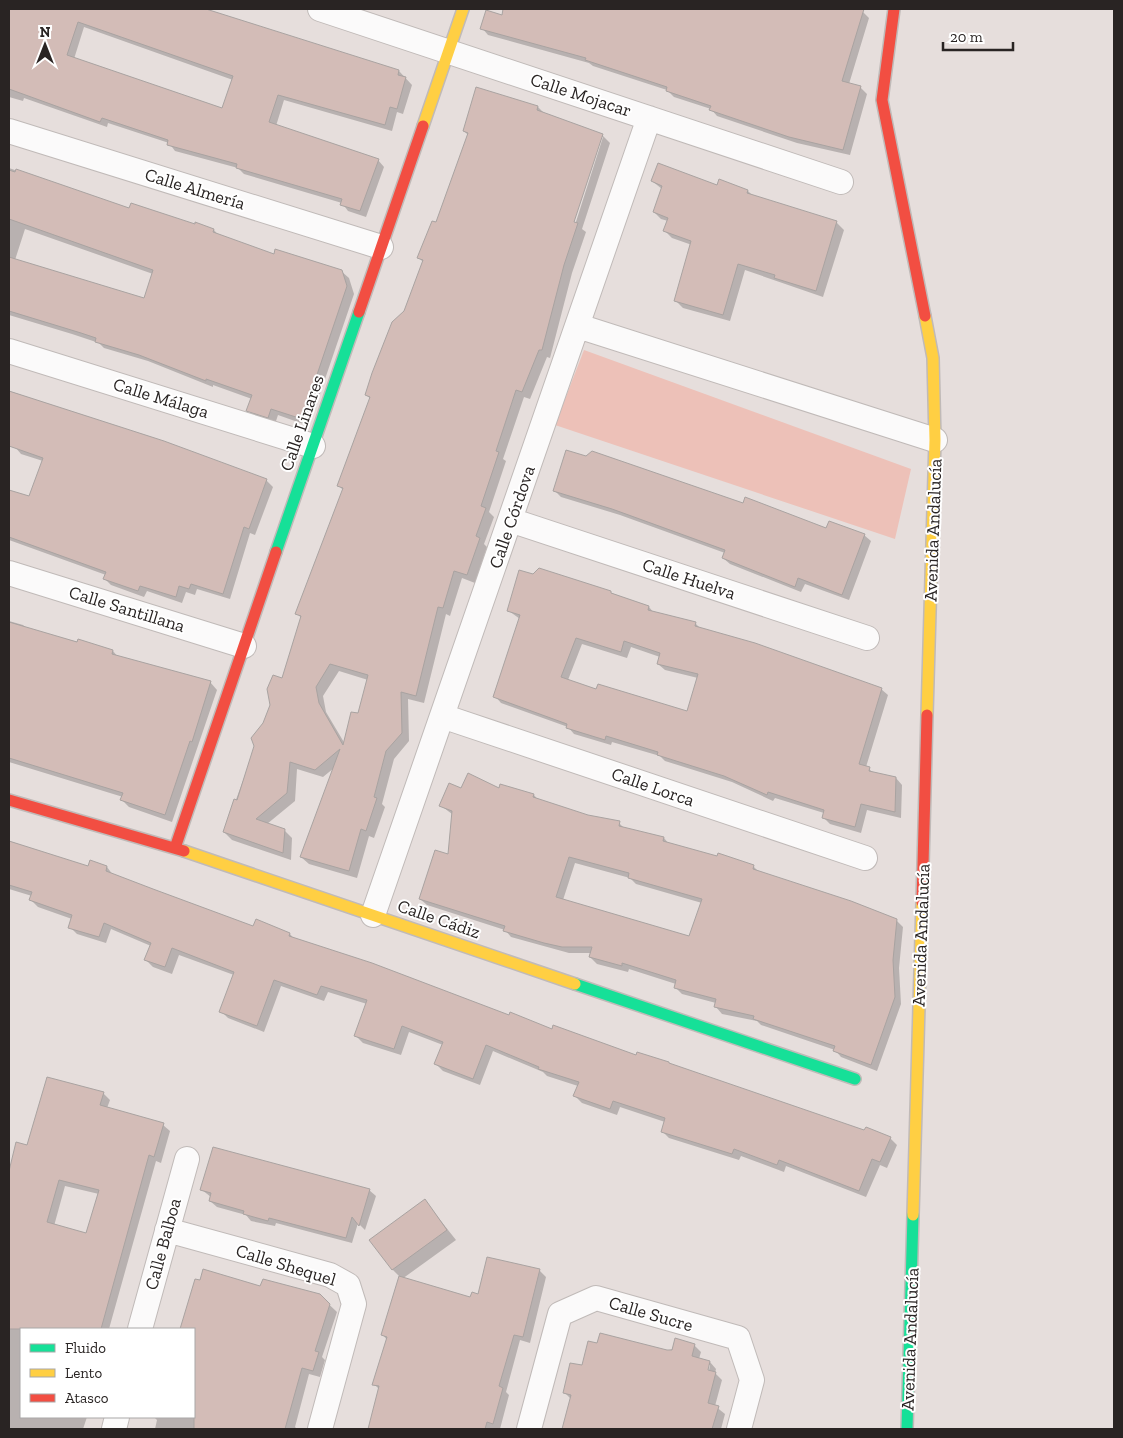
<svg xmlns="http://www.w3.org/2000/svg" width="1123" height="1438" font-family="'Zilla Slab',serif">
<rect width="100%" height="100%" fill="#e6dedc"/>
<path fill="#edc1b8" d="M584,350l327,119 -16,70 -340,-114z"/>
<path fill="#0003" fill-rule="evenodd" d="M9,9h192l198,62 13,14 -9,29 -6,-2 -5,19 -108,-31 -8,26 102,34 6,7 -18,50 -18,-6 -6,-8 -98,-29 -6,-6 -63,-17 -6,-8 -61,-20 -1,4 -83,-29 -1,3 -14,-4zM84,27l149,53 -11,30 -148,-51z
M505,9h348l10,3 6,6 -20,66 11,3 7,7 -17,61 -53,-12 -80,-27 -6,-7 -37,-12 -7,-7 -74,-24 -4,-3 -101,-28 -6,-7 20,-12z
M538,107l7,7 57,21 8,8 -28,86 4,3 -14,41 -22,85 -3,-1 -17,42 -6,-2 -21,62 3,2 -17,51 5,5 -10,27 3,3 -12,36 -13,-5 -12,38 -4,-2 -22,89 -16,-4 1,42 -15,18 -12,45 3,3 -11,31 -5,-2 -12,42 -48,-14 -8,-7 33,-89 -11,9 -26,-8 -2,32 -28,23 17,6 8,8 -1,22 -59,-20 -8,-8 40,-108 19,-45 18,-61 -4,-5 46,-123 -4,-4 32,-87 -5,-4 39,-83 18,-50 -4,-4 18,-34 31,-89 -4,-4zM600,137h3l-29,91 -3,-1zM339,671l29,9 -9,35 -14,29 -19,-32 -3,-16z
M9,168l121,42 66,16v-2l18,6 5,6 55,20 33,5v-2l34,12 8,7 5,16 -45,132 -31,-11 -3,9 -20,-7 -7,-7 4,-11 -39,-14v2l-65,-26 -44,-13 -5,-5 -27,-9 -63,-19zM25,229l128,45 -8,26 -130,-40z
M652,181l65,6 2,-6 29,10 4,4 85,28 7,7 -21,67 -78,-27 -15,51 -47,-13 -7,-7 16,-56 -20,-7 -7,-7 3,-10 -7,-2 -7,-7 8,-23z
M9,391l155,51 102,38 7,7 -18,48 -5,-2 -20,66 -33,-10 -2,6 -9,-3 -4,11 -35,-12 -3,6 -33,-12 -6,-6 1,-4 -97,-35v-49l21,7 13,-37 -22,-7 -6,-7 1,-2 -7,-3z
M554,490l189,14 84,26 37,5 7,6 -22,59 -44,-16 -4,8 -71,-28 -7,-6 2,-5 -105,-38 -59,-18z
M533,575l49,7 67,25 5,6 41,10 6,6 180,60 7,6 -22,72 8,6 22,5 6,7 -1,33 -34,-8 -6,23 -31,-9 -7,-7 1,-4 -49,-15 -2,3 -41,-19 -67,-21 -5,-5 -48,-14 -1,3 -37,-11 -6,-7 -67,-24 -6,-7 25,-77 -11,-8zM582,644l45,14 4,-11 29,10 -2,7 7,6 33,8 -10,34 -91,-22 -29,-10z
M9,621l14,4 4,4 86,22 5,6 92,25 7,8 -45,132 -43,-15 -7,-7 1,-3 -114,-35z
M500,789l34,6 5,6 48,15 32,7 6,6 39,9 5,6 84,22 7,7 136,47 7,7 -4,41 2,36 -24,67 -36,-14 -6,-7 -74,-25 -4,-4 -35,-7 -6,-7v-4l-34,-9 -7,-7 1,-3 -47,-15 -1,3 -31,-8 -7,-7 1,-4h-22l-58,-16 -6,-7 -78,-25 -7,-6 29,-43 3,-42 -12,-9 21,-15zM575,863l55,15 6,6 66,19 -12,34 -127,-37z
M9,841l79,27 19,-1 6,8 141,53 36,6 5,6 215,77 127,40 32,6 3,3 193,66 25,6 7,7 -10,23 -7,-3 -14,32 -80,-31 -2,6 -43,-16 -2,4 -70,-22 -7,-7 3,-9 -45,-15 -3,8 -35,-12 -7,-7 3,-10 -31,-10 -4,-4 -50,-21 -13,34 -37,-14 -7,-7 7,-19 -34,-13 -8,23 -38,-12 -7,-7 11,-32 -39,-12 -4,9 -43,-15 -17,46 -36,-14 -7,-7 13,-36 -55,-20 -7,19 -19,-7 -7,-7 5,-14 -40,-17 -5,14 -29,-9 -7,-7 2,-8 -34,-12 -7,-7 1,-4 -23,-7z
M103,1093l7,7 -3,8 56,17 7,6 -9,32 -5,-2 -47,168h-88v88h66l-4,12h-74v-246l10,-39 8,2zM65,1186l34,8 -12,40 -33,-8z
M202,1190h167l7,6 -11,34 -7,-7 -6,20 -76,-20 -1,3 -24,-5 -5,-6 -29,-8 -7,-6 1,-4z
M425,1201l31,39 -54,39 69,20 8,-3 9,-38 52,13 6,6 -16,66 -10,-3 -14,52 3,3 -9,34h-131l11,-39 -6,-6 13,-44 -4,-5 17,-58 -8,-8z
M196,1281l123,14 18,17 -15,45 3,3 -5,17 -11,-3 -14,53 2,2h-142l2,-9 -3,-3h40v-88h-13z
M694,1345l7,7 -2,7 11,3 6,7 -1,4 7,7 -7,26 10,8 -4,15h-158l8,-30 -6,-6 18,-26zM708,1365h2l-2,11z"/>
<path fill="#d3bcb7" stroke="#a9a3a1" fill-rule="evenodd" d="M9,9h197l193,61 -1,5 8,2 -9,32 -7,-2 -5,18 -107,-30 -9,27 110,37 -19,52 -20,-6 2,-6 -106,-31 1,-4 -70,-19 1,-5 -66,-22 -2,4 -91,-33zM78,22l155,54 -11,32 -155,-53z
M503,9h361l-22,72 19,5 -18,64 -54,-13 -80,-27 2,-4 -45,-15 1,-4 -82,-27 1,-2 -106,-29 6,-19 16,5z
M476,87l62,19 -1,4 66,24 -29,88 4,1 -14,42 -22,85h-3l-17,42 -6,-2 -20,61 3,1 -18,54 5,2 -10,28 4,2 -13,37 -13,-4 -11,37 -5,-1 -22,89 -15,-4 1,41 -16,18 -12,46 3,1 -11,33 -5,-2 -12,42 -49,-14 40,-108 -25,21 -25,-8 -3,31 -31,26 29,10 -2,24 -60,-21 11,-33 3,1 17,-54 -3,-8 12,-15 7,-18 -3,-16 6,-14 9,3 19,-62 -6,-2 48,-126 -6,-2 33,-89 -5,-2 7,-22 20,-51 12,-11 19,-51 -6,-2 15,-37 4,1 32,-89 -5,-2zM330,664l38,11 -10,38 -7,-1 -8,33 -24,-42 -3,-16z
M658,163l59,22 2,-6 29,11 -1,3 90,28 -21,70 -42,-13 1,-3 -37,-11 -15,51 -49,-14 17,-60 -28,-10 5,-13 -15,-6 9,-26 -11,-5z
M16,169l113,39 2,-5 64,21v-2l19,7 -1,3 61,22 1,-5 67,21 5,16 -45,133 -31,-10 -3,9 -22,-7 6,-16 -46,-16v2l-67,-26 -44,-13 1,-4 -15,-5 -72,-22v-54l135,41 9,-28 -144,-51v-49l6,2z
M9,391l155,50 103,38 -18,50 -5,-2 -21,67 -32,-10 -2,5 -10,-3 -3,11 -36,-11 -2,5 -35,-12 3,-7 -97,-35v-47l20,6 14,-38 -34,-12z
M566,450l20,6 6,-5 151,52 2,-6 81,31 3,-7 36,13 -23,61 -44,-17 -3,9 -73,-29 3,-8 -113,-41 -59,-18z
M539,568l72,23v2l38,13 -1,4 48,12 -1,4 60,17 127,45 -23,76 11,3 -1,4 27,6 -1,35 -34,-8 -6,23 -33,-9 2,-8 -56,-18 -1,3 -43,-19 -67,-21 1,-3 -52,-16 -1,4 -39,-12 1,-4 -74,-27 27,-82 -13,-4 12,-41 14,4zM576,638l45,14 3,-11 36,12 -3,11 41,10 -11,37 -89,-27 -2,5 -35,-12z
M9,622l68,20 1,-3 35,11 -1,4 99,27 -19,61 -2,-1 -25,74 -45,-15 3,-7 -114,-35z
M468,773l31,15 1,-4 34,10 -1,3 55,18 32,6 -1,5 45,11 -1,4 54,15 1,-3 36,12 -1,4 98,32 46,18 -4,41 2,37 -24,68 -38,-14 2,-5 -82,-27 1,-3 -40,-9 2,-8 -42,-11 2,-8 -54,-17v3l-33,-9 3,-10h-30l-18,-4 -41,-12 2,-5 -86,-27 16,-49 13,4 4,-43 -13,-5 10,-23 12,5zM569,857l60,16 -1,5 74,21 -13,37 -133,-39z
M9,841l79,25 2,-6 17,6 -1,5 47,18 100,37 3,-7 34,14 -1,3 83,27 137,52 1,-3 42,17 1,-4 83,30 1,-3 32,10v1l195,67 2,-3 25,10 -11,25 -8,-3 -13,32 -80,-31 -2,5 -43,-16 -2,5 -71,-22 4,-14 -52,-17 -3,8 -37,-13 6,-14 -41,-13 1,-2 -53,-22 -13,34 -39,-15 9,-22 -41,-16 -8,23 -40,-13 13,-36 -46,-14 -4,9 -43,-15 -17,46 -38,-14 15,-40 -62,-24 -7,19 -21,-7 7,-17 -47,-20 -5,14 -31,-9 4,-13 -43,-15 3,-8 -23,-7z
M47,1077l57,15 -4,13 64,18 -10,34 -5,-2 -48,174h-92v-158l7,-29 11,3zM59,1180l40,10 -13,43 -39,-11z
M213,1147l157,42 -11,37 -7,-9 -6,21 -77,-20 -1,3 -25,-7 1,-3 -35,-10 2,-8 -11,-3z
M425,1199l22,31 -55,40 -23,-30z
M487,1257l53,12 -17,68 -9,-2 -15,51 4,2 -10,36 -6,-2 -2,7h-117l11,-43 -7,-1 15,-48 -6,-2 18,-59 71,21 2,-5 6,2z
M203,1269l57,17 3,-7 57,15 10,10 -15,47 4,1 -6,19 -11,-3 -17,61h-91v-100h-14l15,-50 5,1z
M600,1333l67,17h5l3,-12 20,6 -3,12 18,5 -2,9 8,2 -8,31 11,3 -7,23h-150l9,-34 -8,-2 7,-30 12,2 6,-24 9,2z"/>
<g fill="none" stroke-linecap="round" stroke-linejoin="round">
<g stroke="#c0bab8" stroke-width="26">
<path id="street" d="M320,9l521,173
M9,131l372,116
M578,326l357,114
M9,351l304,95
M510,520l357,118
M9,573l235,73
M442,716l423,142
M373,915l276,-797
M167,1230l163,45 18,10 6,19 -34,125
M140,1329l47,-170
M114,1429l3,-12
M529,1429l31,-115 36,-16 142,40 14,42 -13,49"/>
</g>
<g stroke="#c0bab8" stroke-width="14">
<path id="fast" d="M276,552l83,-240
M575,984l280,95
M907,1429l6,-214"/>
</g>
<g stroke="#c0bab8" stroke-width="14">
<path id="slow" d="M423,126l40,-117
M925,316l8,42 2,82 -8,275
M184,851l391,133
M913,1215l9,-313"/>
</g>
<g stroke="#c0bab8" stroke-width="14">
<path id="jam" d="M894,9l-12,91 43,216
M359,312l64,-186
M9,800l175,51
M175,848l101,-296
M922,902l5,-187"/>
</g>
<use href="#street" stroke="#fbfafa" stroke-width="24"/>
<use href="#fast" stroke="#16e098" stroke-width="11"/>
<use href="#slow" stroke="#ffcf43" stroke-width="11"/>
<use href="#jam" stroke="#f24e42" stroke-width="11"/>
</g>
<g text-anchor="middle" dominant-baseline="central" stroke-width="4" stroke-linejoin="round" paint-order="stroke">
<g font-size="18" fill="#292423" stroke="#fff">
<text transform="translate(581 95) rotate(18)">Calle Mojacar</text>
<text transform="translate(195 189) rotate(17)">Calle Almería</text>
<text transform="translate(161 398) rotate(17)">Calle Málaga</text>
<text transform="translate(302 423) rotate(-71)">Calle Linares</text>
<text transform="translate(512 517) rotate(-71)">Calle Córdova</text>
<text transform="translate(933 530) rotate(-88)">Avenida Andalucía</text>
<text transform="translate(689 579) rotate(18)">Calle Huelva</text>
<text transform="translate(127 609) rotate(17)">Calle Santillana</text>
<text transform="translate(653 787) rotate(19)">Calle Lorca</text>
<text transform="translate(439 919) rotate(19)">Calle Cádiz</text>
<text transform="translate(921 935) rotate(-88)">Avenida Andalucía</text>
<text transform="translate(163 1244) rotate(-75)">Calle Balboa</text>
<text transform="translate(286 1265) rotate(17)">Calle Shequel</text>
<text transform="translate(651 1314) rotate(16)">Calle Sucre</text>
<text transform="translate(910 1339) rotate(-88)">Avenida Andalucía</text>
</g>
</g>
<rect width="1123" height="1438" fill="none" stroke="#292423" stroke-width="20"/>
<rect x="20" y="1328" width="175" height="90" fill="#ffffff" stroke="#a9a7a7"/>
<rect x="30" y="1344" width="25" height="8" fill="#16e098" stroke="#a9a7a7"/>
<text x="65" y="1353" font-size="15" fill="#292423">Fluido</text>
<rect x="30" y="1369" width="25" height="8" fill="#ffcf43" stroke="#a9a7a7"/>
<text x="65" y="1378" font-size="15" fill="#292423">Lento</text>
<rect x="30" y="1394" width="25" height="8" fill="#f24e42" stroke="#a9a7a7"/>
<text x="65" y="1403" font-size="15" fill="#292423">Atasco</text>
<g transform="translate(45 45)" stroke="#ffffff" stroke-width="4" paint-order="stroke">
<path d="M0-4L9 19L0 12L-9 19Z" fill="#292423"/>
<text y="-8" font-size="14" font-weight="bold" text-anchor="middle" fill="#292423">N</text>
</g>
<path d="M943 42v8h70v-8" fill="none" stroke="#292423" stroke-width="2.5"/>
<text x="950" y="42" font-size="15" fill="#292423" stroke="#ffffff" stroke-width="4" paint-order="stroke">20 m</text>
</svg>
